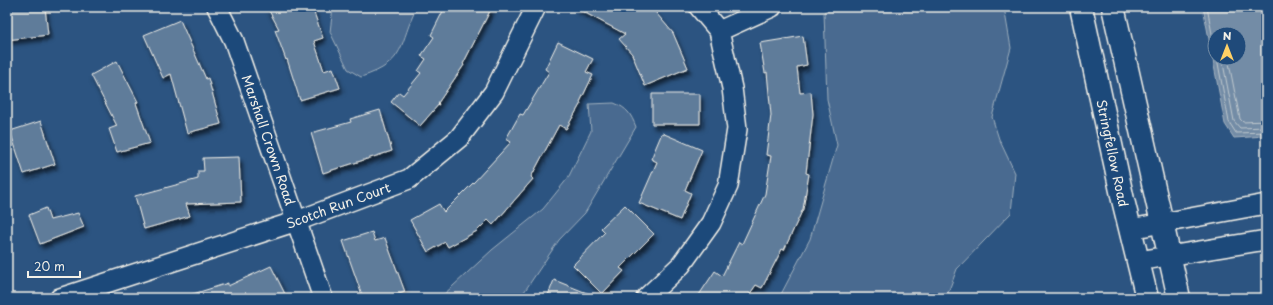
<svg xmlns="http://www.w3.org/2000/svg" width="1273" height="305" font-family="'Playpen Sans',sans-serif">
<defs>
<filter id="shadow"><feDropShadow dx="2.5" dy="4.5" stdDeviation="2" flood-color="#0009"/></filter>
</defs>
<rect width="100%" height="100%" fill="#2c5481"/>
<filter id="ink" filterUnits="userSpaceOnUse"><feTurbulence type="fractalNoise" baseFrequency=".025" numOctaves="2"/><feDisplacementMap in="SourceGraphic" scale="8" xChannelSelector="R" yChannelSelector="G"/><feConvolveMatrix kernelMatrix="1 2 1 2 8 2 1 2 1" color-interpolation-filters="sRGB"/></filter>
<g filter="url(#ink)">
<path fill="#496b90" stroke="#9eaebc" d="M333,7h84c-19,37 -9,55 -56,70l-13,-8 -18,-37z
M835,7h169l7,41 -19,69 7,22 16,34 -4,40 -54,56 -11,29h-167l31,-59 27,-94 -10,-46 -3,-87z
M614,103c13,5 17,11 22,24l-51,86 -26,27 -39,58h-80l52,-48 51,-41 25,-31 23,-47 -2,-27z"/>
<path fill="#738ca6" stroke="#a7b4c0" fill-rule="evenodd" d="M1203,7h63v129l-32,2 -9,-14zM1215,34h24v24h-24z"/>
<g fill="none" stroke-linecap="round" stroke-linejoin="round">
<path stroke="#c0c9ce" stroke-width="1" d="M1207,7l8,43
M1217,58l12,64 7,11 30,-1
M1222,58l12,63 6,7 26,-1
M1228,58l12,61 3,3 23,-1"/>
</g>
<path fill="#5e7b9a" stroke="#f4f1e8" filter="url(#shadow)" d="M7,7h38l3,28 -41,5z
M267,7h45l11,31 -9,3 10,30 9,-3 7,20 -40,12 -13,-41 -1,1 -11,-30 4,-1z
M445,7h47l-29,57 1,1 -26,38 1,1 -19,22 -29,-24 8,-10 4,3 18,-22 -3,-2 8,-12 -5,-3 13,-19 -3,-2z
M574,7h77l22,26 15,35 -43,18 -13,-32 -13,-15 6,-5z
M180,20l26,59 2,-1 13,46 -34,9 -16,-59 -8,4 -19,-43z
M803,36l4,29 -10,2 3,26 11,-1 2,22 -7,59 3,1 -6,35 -19,41 -2,-1 -20,39 -6,-3 -9,13h-50l18,-27 7,5 17,-34 3,2 23,-50 6,-38 -5,-1 5,-40 -4,-43 -2,1 -5,-30z
M558,42l35,17 -7,13 7,3 -13,27 1,1 -15,26 -7,-4 -28,52 2,2 -40,46 -5,-5 -11,11 -29,16 -3,-5 -17,10 -18,-32 29,-16 5,8 31,-31 36,-39 -5,-3 14,-25 3,1 26,-43 -4,-3z
M117,61l21,41 -2,1 14,40 -33,9 -8,-23 8,-3 -26,-51z
M652,94h48v30h-48z
M380,110l12,41 -69,22 -12,-40 40,-11 -1,-3z
M41,121l14,43 -31,10 -14,-43z
M662,133l40,17 -17,40 6,3 -11,27 -41,-17 18,-41 -6,-3z
M239,157l2,45 -55,2 4,12 -46,13 -9,-33 63,-17v-8h6l-1,-13z
M625,205l29,29 -34,34 4,3 -22,23 -29,-29 32,-33 -4,-4z
M46,208l4,12 28,-7 6,14 -44,17 -11,-29z
M372,232l3,9 10,-3 20,54 -17,6h-25l-20,-57z
M271,266l16,32h-96l-1,-3 38,-12v3z
M554,280l43,17v1h-50z"/>
<g fill="none" stroke-linecap="round" stroke-linejoin="round">
<g stroke="#f4f1e8" stroke-width="22">
<path id="minor" d="M217,7l17,34 89,257
M719,31l53,-24
M1130,229l136,-25
M1138,261l128,-21
M60,298l237,-77 112,-42 50,-41 35,-46 42,-85
M646,298l35,-33 30,-42 17,-37 9,-57 -5,-41 -13,-57 -20,-24"/>
</g>
<g stroke="#f4f1e8" stroke-width="25">
<path id="major" d="M1081,7l42,193 24,98
M1113,7l66,291"/>
</g>
<use href="#minor" stroke="#1f4a7a" stroke-width="19"/>
<use href="#major" stroke="#1f4a7a" stroke-width="22"/>
</g>
</g>
<g text-anchor="middle" dominant-baseline="central" stroke-width="3.5" stroke-linejoin="round" paint-order="stroke">
<g font-size="13" fill="#f4f1e8" stroke="#1f4a7a">
<text transform="translate(269 140) rotate(71)">Marshall Crown Road</text>
<text transform="translate(1113 153) rotate(78)">Stringfellow Road</text>
<text transform="translate(338 205) rotate(-20)">Scotch Run Court</text>
</g>
</g>
<rect width="1273" height="305" fill="none" stroke="#1f4a7a" stroke-width="24"/>
<rect x="12" y="12" width="1249" height="281" fill="none" stroke="#f4f1e8" stroke-width="1.5" filter="url(#ink)"/>
<g transform="translate(1227 46)"><circle r="19" fill="#1f4a7a" stroke="#748da6"/>
<path d="M0-3L7 15L0 10L-7 15Z" fill="#ffd166"/>
<text y="-6" font-size="11" font-weight="bold" text-anchor="middle" fill="#f4f1e8">N</text>
</g>
<path d="M28 271v6h52v-6" fill="none" stroke="#f4f1e8" stroke-width="2"/>
<text x="34" y="271" font-size="12" fill="#f4f1e8" stroke="#1f4a7a" stroke-width="3" paint-order="stroke">20 m</text>
</svg>
